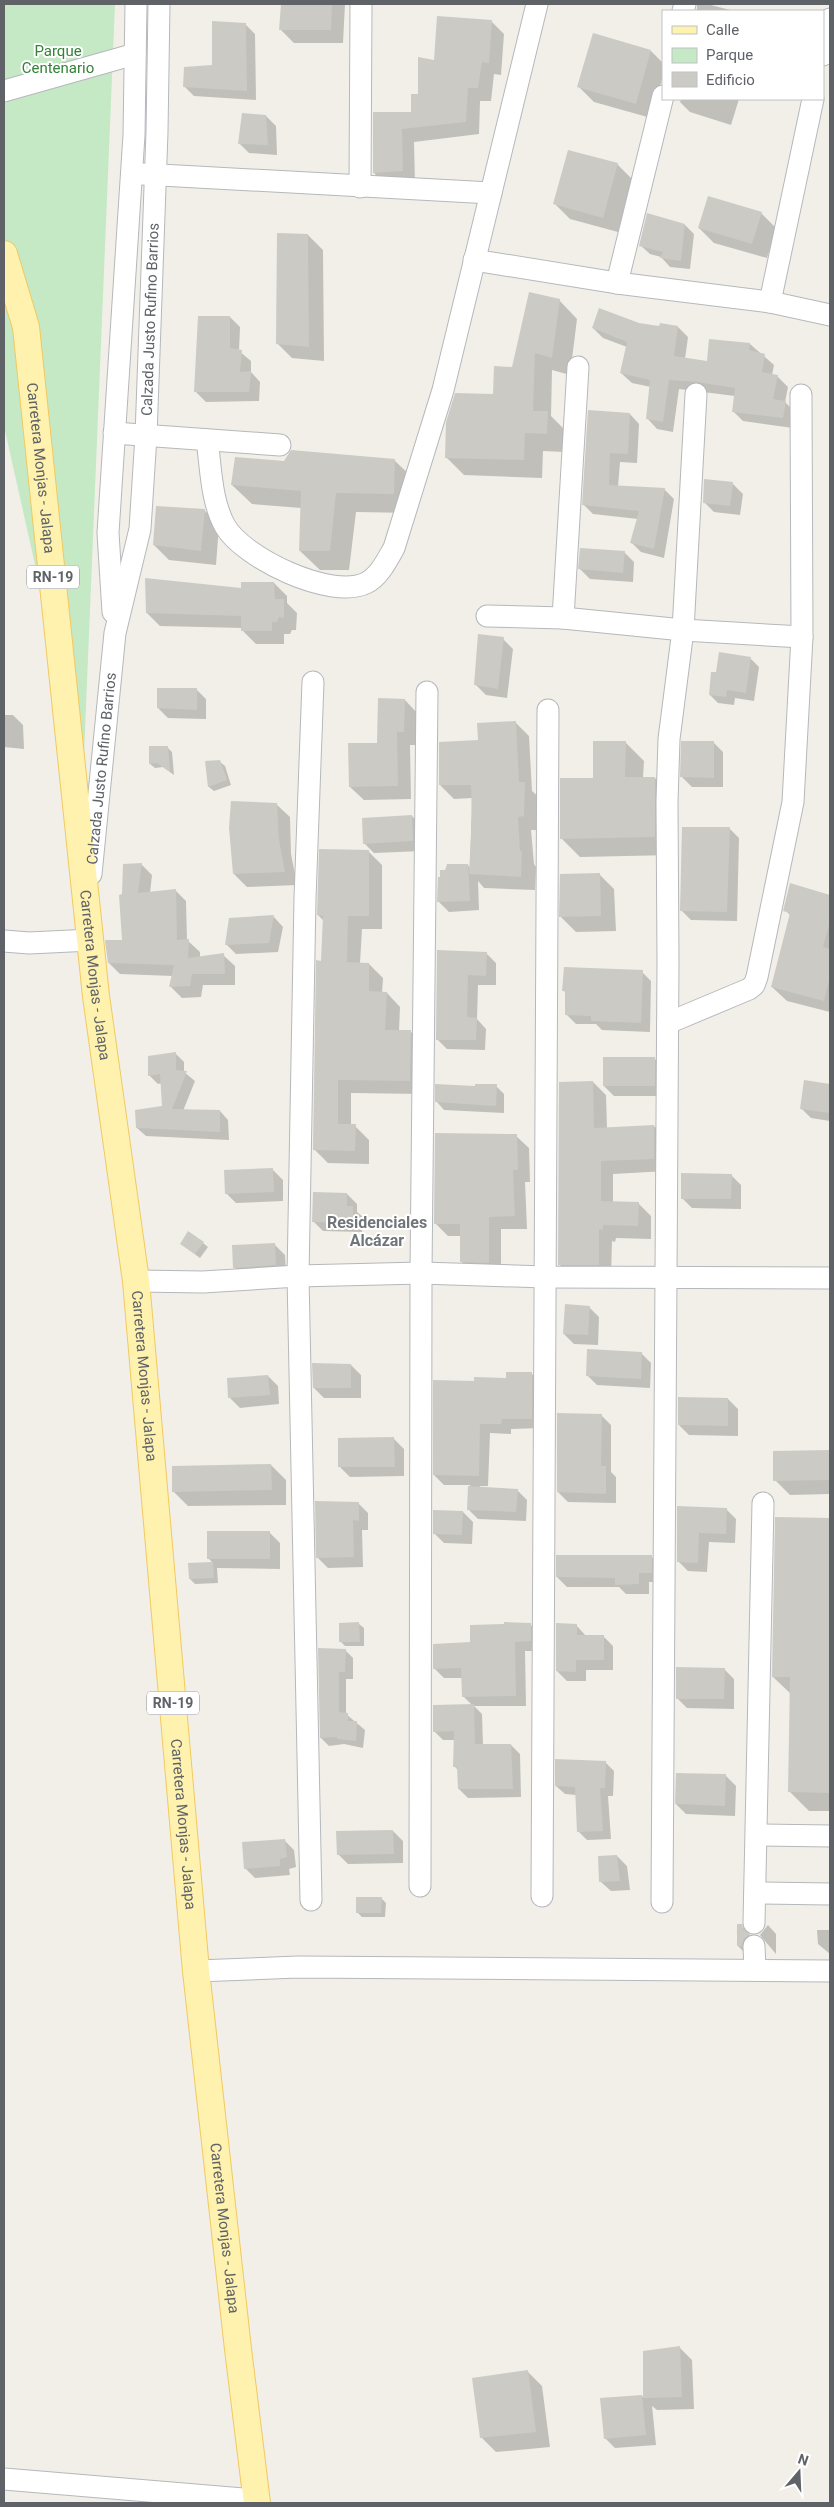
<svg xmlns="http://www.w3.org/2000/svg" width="834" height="2507" font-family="Roboto,sans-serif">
<rect width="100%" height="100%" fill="#f1efe8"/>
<path fill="#c5e8c5" d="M4,4h111l-32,775 -79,-353z"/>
<path fill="#0003" d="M282,4h63l-2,39h-49l-13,-13z
M697,4h10l27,7h-37z
M492,22l12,12 -3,41 -7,-1 -3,27h-11l-1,33 -65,8 1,42 -28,2 -13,-13v-60h39l7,-18z
M245,24l10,10 1,66 -62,-4 -10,-10 29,-20z
M651,51l12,12v13l-12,42 -57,-16 -15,-15z
M681,99h58l-8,26 -41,-13 -10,-10z
M266,116l10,10 1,29 -28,-2 -10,-10z
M617,164l15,15 -14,53 -48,-13 -15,-15z
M761,213l15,15 -9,30 -53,-15 -15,-15z
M685,225l9,9 -4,35 -20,-2 -9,-10 -11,-3 -10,-9z
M308,235l15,15 1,111 -32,-3 -15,-15z
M559,300l18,19 -7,56 -18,-5 -1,46 15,15 -1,21 -22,-1 -1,27 -78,-3 -18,-18 48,-61z
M230,317l10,10 -1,24 12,10v11l9,10 -1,19 -53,1 -10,-10z
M639,324l21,3h18l10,10 -3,22 23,4 42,-19 24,21 -2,10 5,1 11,11 -3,15 10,10 -2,16 -50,-7 -10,-10 2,-15 -56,-7 -6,43 -16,-3 -10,-11 4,-31 -19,-4 -11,-10 6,-26 -24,-9 -10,-10z
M830,360v15l-1,-2z
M630,414l9,10 -2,39 -17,-1 -2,25 46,2 10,10 -10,59 -23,-6 -9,-9 6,-24 -45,-5 -9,-9z
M394,460l20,19 -1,34 -57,-1 -7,58h-29l-20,-19 1,-43 -49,-4 -20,-19 52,-22z
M733,484l10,10 -3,21 -26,-3 -10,-10z
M204,510l15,15 -3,40 -47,-5 -15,-15z
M624,552l10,10 -1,20 -43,-3 -10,-10z
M274,583l13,13v7l10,10 -1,17h-4l-2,4h-6v10h-28l-13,-13v-3l-83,-2 -13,-13z
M503,639l10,10 -6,49 -21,-3 -10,-10z
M751,659l8,8 -5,34 -19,-3 -1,7 -16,-2 -8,-8z
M196,689l10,10v20l-38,-1 -10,-10z
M405,700l13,14 -1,31h-7l1,54 -47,1 -14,-13z
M4,715h9l10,10 1,24 -20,-2z
M515,722l14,14 3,55 7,6 -2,33h-6l3,34 2,3 -1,23 -51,-2 -6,-7 1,29 -30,2 -10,-10 29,-37 2,3 2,-70 -18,1 -14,-14 40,-43z
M625,742l19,19 -1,17h12l18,19v58l-93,2 -19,-19 33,-59z
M713,742l10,10v35h-31l-10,-10z
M167,747l5,5 2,23 -11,-8 -8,1 -5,-4z
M220,762l5,4 6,19 -17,6 -5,-4 -3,-24z
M276,804l14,13 1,37 6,31 -50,2 -13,-13z
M412,816l10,10v25l-48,2 -10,-10z
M729,828l10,10 -2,83 -46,-1 -10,-10z
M368,851l14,14v64h-20l-2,34 9,1 14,14 -1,15h5l13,14 -1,24h11l14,14v49l-73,-1v33h4l14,14v24l-41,-1 -14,-14 10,-228 -6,-6z
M141,864l11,11 -2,18 25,-3 11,11 1,39 13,12v5l23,-2 12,11v19h-32l-2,12 -19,1 -11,-11 2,-11 -53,-2 -11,-11 14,-22v-45z
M599,874l15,15 2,42 -40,1 -15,-15z
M791,884l39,12v116l-43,-11 -15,-14 19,-71 -6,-6z
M274,917l9,10 -5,25 -42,2 -10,-10z
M438,951l48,2 10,10v22h-18l-1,34 9,10 -1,21 -38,-1 -10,-10z
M642,972l9,9 -1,51 -48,-2 -6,-6h-20l-10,-10v-21l-2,-2z
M176,1054l8,8v10l11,9 -12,30h37l8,9 1,20 -83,-4 -9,-8 27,-21 -2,-24 -4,1 -9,-9z
M654,1058l10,10v28h-50l-10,-10z
M593,1082l13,13 1,34 47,-3 13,13v32l-54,3v28l25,1 13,13v23l-35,-1 -1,4 -3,-1 -1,36h-39l-13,-13z
M805,1082l25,3v36l-19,-3 -10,-10z
M496,1086l8,8v19l-60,-3 -7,-8 39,-14z
M516,1136l13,12 1,34h-5l2,47h-26v46l-27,-1 -13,-13v-25h-13l-13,-13z
M273,1170l10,10v21l-47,2 -10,-10z
M731,1175l10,10v24l-49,-1 -10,-10z
M347,1194l10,10v8l6,5 -1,15 -39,-1 -10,-10z
M203,1243l5,4 -8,11 -19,-14z
M275,1245l10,10 1,19 -42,3 -10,-10z
M589,1307l10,10 -1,28 -24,-1 -10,-10z
M641,1353l10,10 -1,25 -53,-3 -10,-10z
M351,1365l10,10v23h-37l-10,-10z
M532,1374l10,9 -1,45 -30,1v5l-21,-1 -2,53h-8v2l37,2 10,10 -1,21 -48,-2 -10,-10 2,-24h-26l-10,-10 41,-93 32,-3z
M268,1376l10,10 1,18 -39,4 -10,-10z
M728,1399l10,10v27l-49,-1 -10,-10z
M601,1415l10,10v47l5,5v26l-48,-1 -10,-10z
M394,1439l10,10v27l-54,1 -10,-10z
M830,1451v43l-40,1 -15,-15 -1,-28z
M271,1465l15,15v25l-98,1 -15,-15z
M358,1503l10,10v17h-6l1,37 -35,1 -10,-10z
M678,1507l48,2 10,10 -1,24 -26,-1 -2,30 -19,-1 -10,-10z
M463,1512l10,10 -1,22 -28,-1 -10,-10z
M776,1518l54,1v292h-21l-20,-20 2,-97 -18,-17z
M270,1533l10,10v26l-63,-1 1,15 -23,1 -5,-5 23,-16 -5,-5z
M651,1556l10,10v16h-12v12h-23l-7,-7h-52l-10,-10z
M359,1624l5,4v18h-19l-4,-4z
M530,1624l10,10v17h-15l1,55h-52l8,8 1,31h28l9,9 1,43 -53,1 -9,-9 -1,-19 -3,-3v-27h-12l-9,-9 38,-26 -9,-9v-18h-19l-10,-10 37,-25z
M576,1625l10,11h17l10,10v24h-27v11h-19l-10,-10z
M320,1649l25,1 8,8v21h-7v35l19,16 -2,18 -19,-4 -15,2 -8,-8z
M724,1669l10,10v30l-47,-1 -10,-10z
M605,1762l9,9 -1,25h-5l3,43 -24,1 -8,-8 -3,-37 -11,-1 -9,-8z
M726,1776l10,10 -1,30 -49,-2 -10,-10z
M393,1831l10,10v22l-55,1 -10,-10z
M284,1840l10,10 2,17 -7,2 1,6 -35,3 -10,-10z
M617,1856l10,10 3,24 -19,1 -10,-9z
M381,1898l5,5 -1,14h-23l-5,-5z
M741,1925l11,13 -4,18 -10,-10z
M768,1925l8,9v20l-16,-19z
M817,1930h13v24l-12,-10z
M680,2348l12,12 2,49 -37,1 -5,-4 4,39 -41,3 -10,-10 37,-42 2,2z
M527,2371l15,15 8,61 -54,5 -15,-15z"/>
<path fill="#cccac5" d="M281,4h51l-1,26h-52z
M437,16l55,4 -3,43 -7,-1 -4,26h-10l-2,34 -64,7 1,42 -30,2v-61h38v-18h7v-37l16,3z
M212,21l34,2 1,68 -64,-4 1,-20 28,-2z
M593,33l58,17 -15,54 -59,-17z
M242,113l24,2 2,30 -30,-1z
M568,150l50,13 -15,55 -50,-14z
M708,196l54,16 -10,32 -54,-16z
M647,213l38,11 -4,37 -21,-3 3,-6 -24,-6z
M277,233l31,1 1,113 -33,-3z
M529,292l31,7 -8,59 -17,-5 -2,58h15l-1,23 -22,-1 -1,27 -79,-2 1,-36 9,-29 38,1 1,-28 18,1z
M599,308l40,15 20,3 1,-3 18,3 -4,30 33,5 2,-22 41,4 -1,7 16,4 -3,18 16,3 -5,24 13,2 -3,17 -51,-6 3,-24 -38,-6 -28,-2 -6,42 -17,-3 4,-39 -30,-7 7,-31 -35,-14z
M198,316h32v32l12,2 -2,22 11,-1 -2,21h-55z
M588,410l42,3 -2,41 -18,-1 -1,32 56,3 -11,61 -24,-6 9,-32 -57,-6z
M291,450l104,9 -1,35 -58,-1 -6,58h-31l2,-60 -70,-6 4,-28 49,4z
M704,479l29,3 -3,24 -27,-3z
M156,506l49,3 -4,42 -48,-6z
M580,548l45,3 -2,22 -45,-4z
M145,578l96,10v-6h33l1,17h9v19l-5,-1 -2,5h-5v9h-31v-15l-95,-3z
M478,634l26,3 -6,52 -24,-4z
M719,652l32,5 -5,36 -19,-3 -1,7 -17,-2 2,-23h5z
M157,688h40v22l-40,-2z
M378,698l27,1 -1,33h-7l1,54 -49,1 -1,-44h29z
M516,721l3,61h6l-1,34 -6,1 2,34h2l-1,26 -52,-3 3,-58 -1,-31h-32v-43l39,-2 -1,-17z
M593,741h33l-1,36h30v60l-95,2v-61h33z
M681,741h33v37l-34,-1z
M149,746h19l2,26 -13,-9 -8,1z
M220,760l7,20 -19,7 -3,-26z
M231,801l46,2 2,37 6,32 -52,2 -4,-46z
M412,815l1,26 -50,3 -1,-26z
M682,827h48l-3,85 -47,-1z
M319,849l50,1v66h-21l-1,46 22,1v28l18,1 -2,38h26l-1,51 -72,-1v44h18l-1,27 -42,-1 3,-190 5,1 2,-45 -6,-1z
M142,863l-4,30 38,-4 1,51 12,-1 -1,19 36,-5 1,21h-33l-2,12 -21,1 5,-22 -66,-2 -3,-23h17l-3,-45 3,-1 1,-30z
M447,864h21l2,37 -33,1 1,-25h2v-7h5z
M600,873l1,43 -42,1 1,-43z
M790,883l40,12v27l-7,25 7,2v28l-6,24 -53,-14 19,-74 -7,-2z
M274,915l-5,28 -44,2 4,-27z
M437,950l50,2 -1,24 -18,-1 -1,42 10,1 -1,22h-40z
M564,967l79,3 -2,53 -50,-2v-5l-26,-1v-24h-3z
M176,1052v18l11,1 -15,38 48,1v22l-84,-4 -1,-18 27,-4 -2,-32 -12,2v-20z
M603,1057h52v29h-52z
M804,1080l26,4v29l-30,-4z
M593,1081l1,47 60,-3v34l-53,2v40l38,1 -1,24 -35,-1v5l-4,-1v36h-41l1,-183z
M435,1084l40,2v-2h22l-1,22 -61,-4z
M435,1133l82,1 1,36h-5l2,46 -26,1v46l-29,-1v-38h-26z
M273,1168l1,24 -49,2 -1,-24z
M681,1173l51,1 -1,25h-50z
M313,1192l34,1v13h6v17l-41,-1z
M188,1231l16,11 -9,12 -15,-10z
M275,1243l1,22 -43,3 -1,-23z
M565,1304l25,2 -2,29 -25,-1z
M587,1349l55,3 -1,27 -55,-3z
M312,1363l39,1v24h-38z
M506,1372h26v47h-30l-1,5h-21l-1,52 -46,-1v-95l41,1v-4l32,1z
M268,1375l2,20 -42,3 -1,-20z
M678,1397l50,1v28l-50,-1z
M557,1413l45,1 -1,52h5v28l-49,-2z
M394,1437l1,30h-57v-29z
M830,1450v30l-57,1v-30z
M271,1464l1,26 -100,2v-26z
M468,1486l50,3 -2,23 -49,-2z
M315,1501l44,1v19l-6,-1 1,37 -38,1z
M677,1506l50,2 -1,26 -27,-1 -1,30 -21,-1z
M433,1510l30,1 -1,24 -29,-1z
M775,1517l55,1v275l-42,-1 2,-115h-18z
M207,1531h63v28h-63z
M556,1555h96v18h-13v11l-24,1v-7l-59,-1z
M213,1562l1,16 -25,1 -1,-16z
M359,1622l1,20h-21v-19z
M504,1622l27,1v18l-16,1 1,54 -54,1 -1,-29 -28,1v-25l37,-2v-17l34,-1z
M556,1623l21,1v11h27v25h-28v12l-20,-1z
M318,1648l28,1 -1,23h-6v40l9,1v8h9l-1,20 -19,-2v-2l-17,1z
M676,1667l49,1 -1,31h-48z
M474,1704l1,40h36l2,45h-55l-1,-22h-4l1,-36 -21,1v-27z
M555,1759l51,2 -1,27h-5l3,43 -26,1 -2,-45 -20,-1z
M676,1773l50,1 -1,32 -50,-2z
M393,1830l1,24 -57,1 -1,-24z
M285,1839l2,18 -7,2v7l-36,3 -2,-27z
M617,1855l3,26 -21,1 -1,-26z
M356,1897h26l-1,16h-25z
M737,1924h5l1,5 7,5 -7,6 -1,6h-5z
M680,2346l2,51 -39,1v-47z
M528,2370l8,62 -56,6 -8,-60z
M642,2395l4,40 -42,4 -4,-41z"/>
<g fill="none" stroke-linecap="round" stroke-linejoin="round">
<g stroke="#b5b8bc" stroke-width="23">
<g id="minor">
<path d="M683,11l2,-7"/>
<path d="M823,55l7,-36"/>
<path d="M4,91l131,-37"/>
<path d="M142,174l349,19"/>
<path d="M360,187l1,-183"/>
<path d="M474,260l143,23 153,19 60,13"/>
<path d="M617,283l46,-187"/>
<path d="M770,302l43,-203"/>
<path d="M114,433l166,12"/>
<path d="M207,440c4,28 4,61 18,86 18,32 106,74 141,57 13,-6 21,-23 28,-35l49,-158 94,-386"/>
<path d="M113,612l-5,-79 26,-398 2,-131"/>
<path d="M487,616l76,2 120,12 119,7"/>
<path d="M563,618l15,-251"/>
<path id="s1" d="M91,874l24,-241 25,-104 6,-93 11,-304 2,-128"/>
<path d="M4,941l25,2 62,-3"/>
<path d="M668,1023l81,-34 5,-4 3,-8 36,-175 9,-165 -1,-242"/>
<path d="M136,1281l67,1 95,-6 123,-3 124,4 285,1"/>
<path d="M757,1835l73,1"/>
<path d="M420,1886l1,-613 6,-581"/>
<path d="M755,1893l75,1"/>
<path d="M542,1896l6,-1186"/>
<path d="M311,1900l-13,-624 7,-378 8,-216"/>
<path d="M662,1902l6,-940 -1,-160 2,-63 14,-109 13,-236"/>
<path d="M754,1923l9,-420"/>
<path d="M754,1946l1,23"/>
<path d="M196,1971l102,-4 532,4"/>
<path d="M4,2479l252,21"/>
</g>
</g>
<g stroke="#f2c960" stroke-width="28">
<g id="major">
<path id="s2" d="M4,254l22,73 70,669 40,285 60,690 42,378 19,154"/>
</g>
</g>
<use href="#minor" stroke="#fff" stroke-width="21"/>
<use href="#major" stroke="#fff2af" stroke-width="26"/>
</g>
<g text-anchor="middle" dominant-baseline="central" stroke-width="4" stroke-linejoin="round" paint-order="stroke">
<g fill="#fff" stroke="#8f9295" stroke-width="1">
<rect x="27" y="565.5" width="52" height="23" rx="4"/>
<rect x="147" y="1691.5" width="52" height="23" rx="4"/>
</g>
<g font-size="14" font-weight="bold" fill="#5f6368">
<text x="53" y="577">RN-19</text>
<text x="173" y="1703">RN-19</text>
</g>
<g font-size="15" fill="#348238" stroke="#fff">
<text x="58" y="51">Parque<tspan x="58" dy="17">Centenario</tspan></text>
</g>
<g font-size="15" fill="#5f6368" stroke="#fff">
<text stroke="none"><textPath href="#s1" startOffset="559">Calzada Justo Rufino Barrios</textPath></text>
<text stroke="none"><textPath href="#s2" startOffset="218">Carretera Monjas - Jalapa</textPath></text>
<text stroke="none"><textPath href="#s1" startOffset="106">Calzada Justo Rufino Barrios</textPath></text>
<text stroke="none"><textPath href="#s2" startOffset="728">Carretera Monjas - Jalapa</textPath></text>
<text stroke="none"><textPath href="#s2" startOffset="1132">Carretera Monjas - Jalapa</textPath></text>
<text stroke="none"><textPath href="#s2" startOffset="1582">Carretera Monjas - Jalapa</textPath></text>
<text stroke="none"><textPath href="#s2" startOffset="1988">Carretera Monjas - Jalapa</textPath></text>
</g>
<g font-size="16" font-weight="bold" fill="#70757a" stroke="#fff">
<text x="377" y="1222">Residenciales<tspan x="377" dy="18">Alcázar</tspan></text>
</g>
</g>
<rect width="834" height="2507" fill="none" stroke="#5f6368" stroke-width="10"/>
<rect x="662" y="10" width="162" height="90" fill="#ffffff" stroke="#bfc1c3"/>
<rect x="672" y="26" width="25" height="8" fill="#fff2af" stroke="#bfc1c3"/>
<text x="706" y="35" font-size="15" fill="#5f6368">Calle</text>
<rect x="672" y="48" width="25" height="15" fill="#c5e8c5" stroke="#bfc1c3"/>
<text x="706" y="60" font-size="15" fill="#5f6368">Parque</text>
<rect x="672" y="72" width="25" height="15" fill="#cccac5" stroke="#bfc1c3"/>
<text x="706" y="85" font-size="15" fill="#5f6368">Edificio</text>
<g transform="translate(799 2472) rotate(19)" stroke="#ffffff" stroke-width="4" paint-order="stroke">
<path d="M0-4L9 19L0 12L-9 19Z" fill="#5f6368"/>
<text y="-8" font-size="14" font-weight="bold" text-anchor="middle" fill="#5f6368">N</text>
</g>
</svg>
